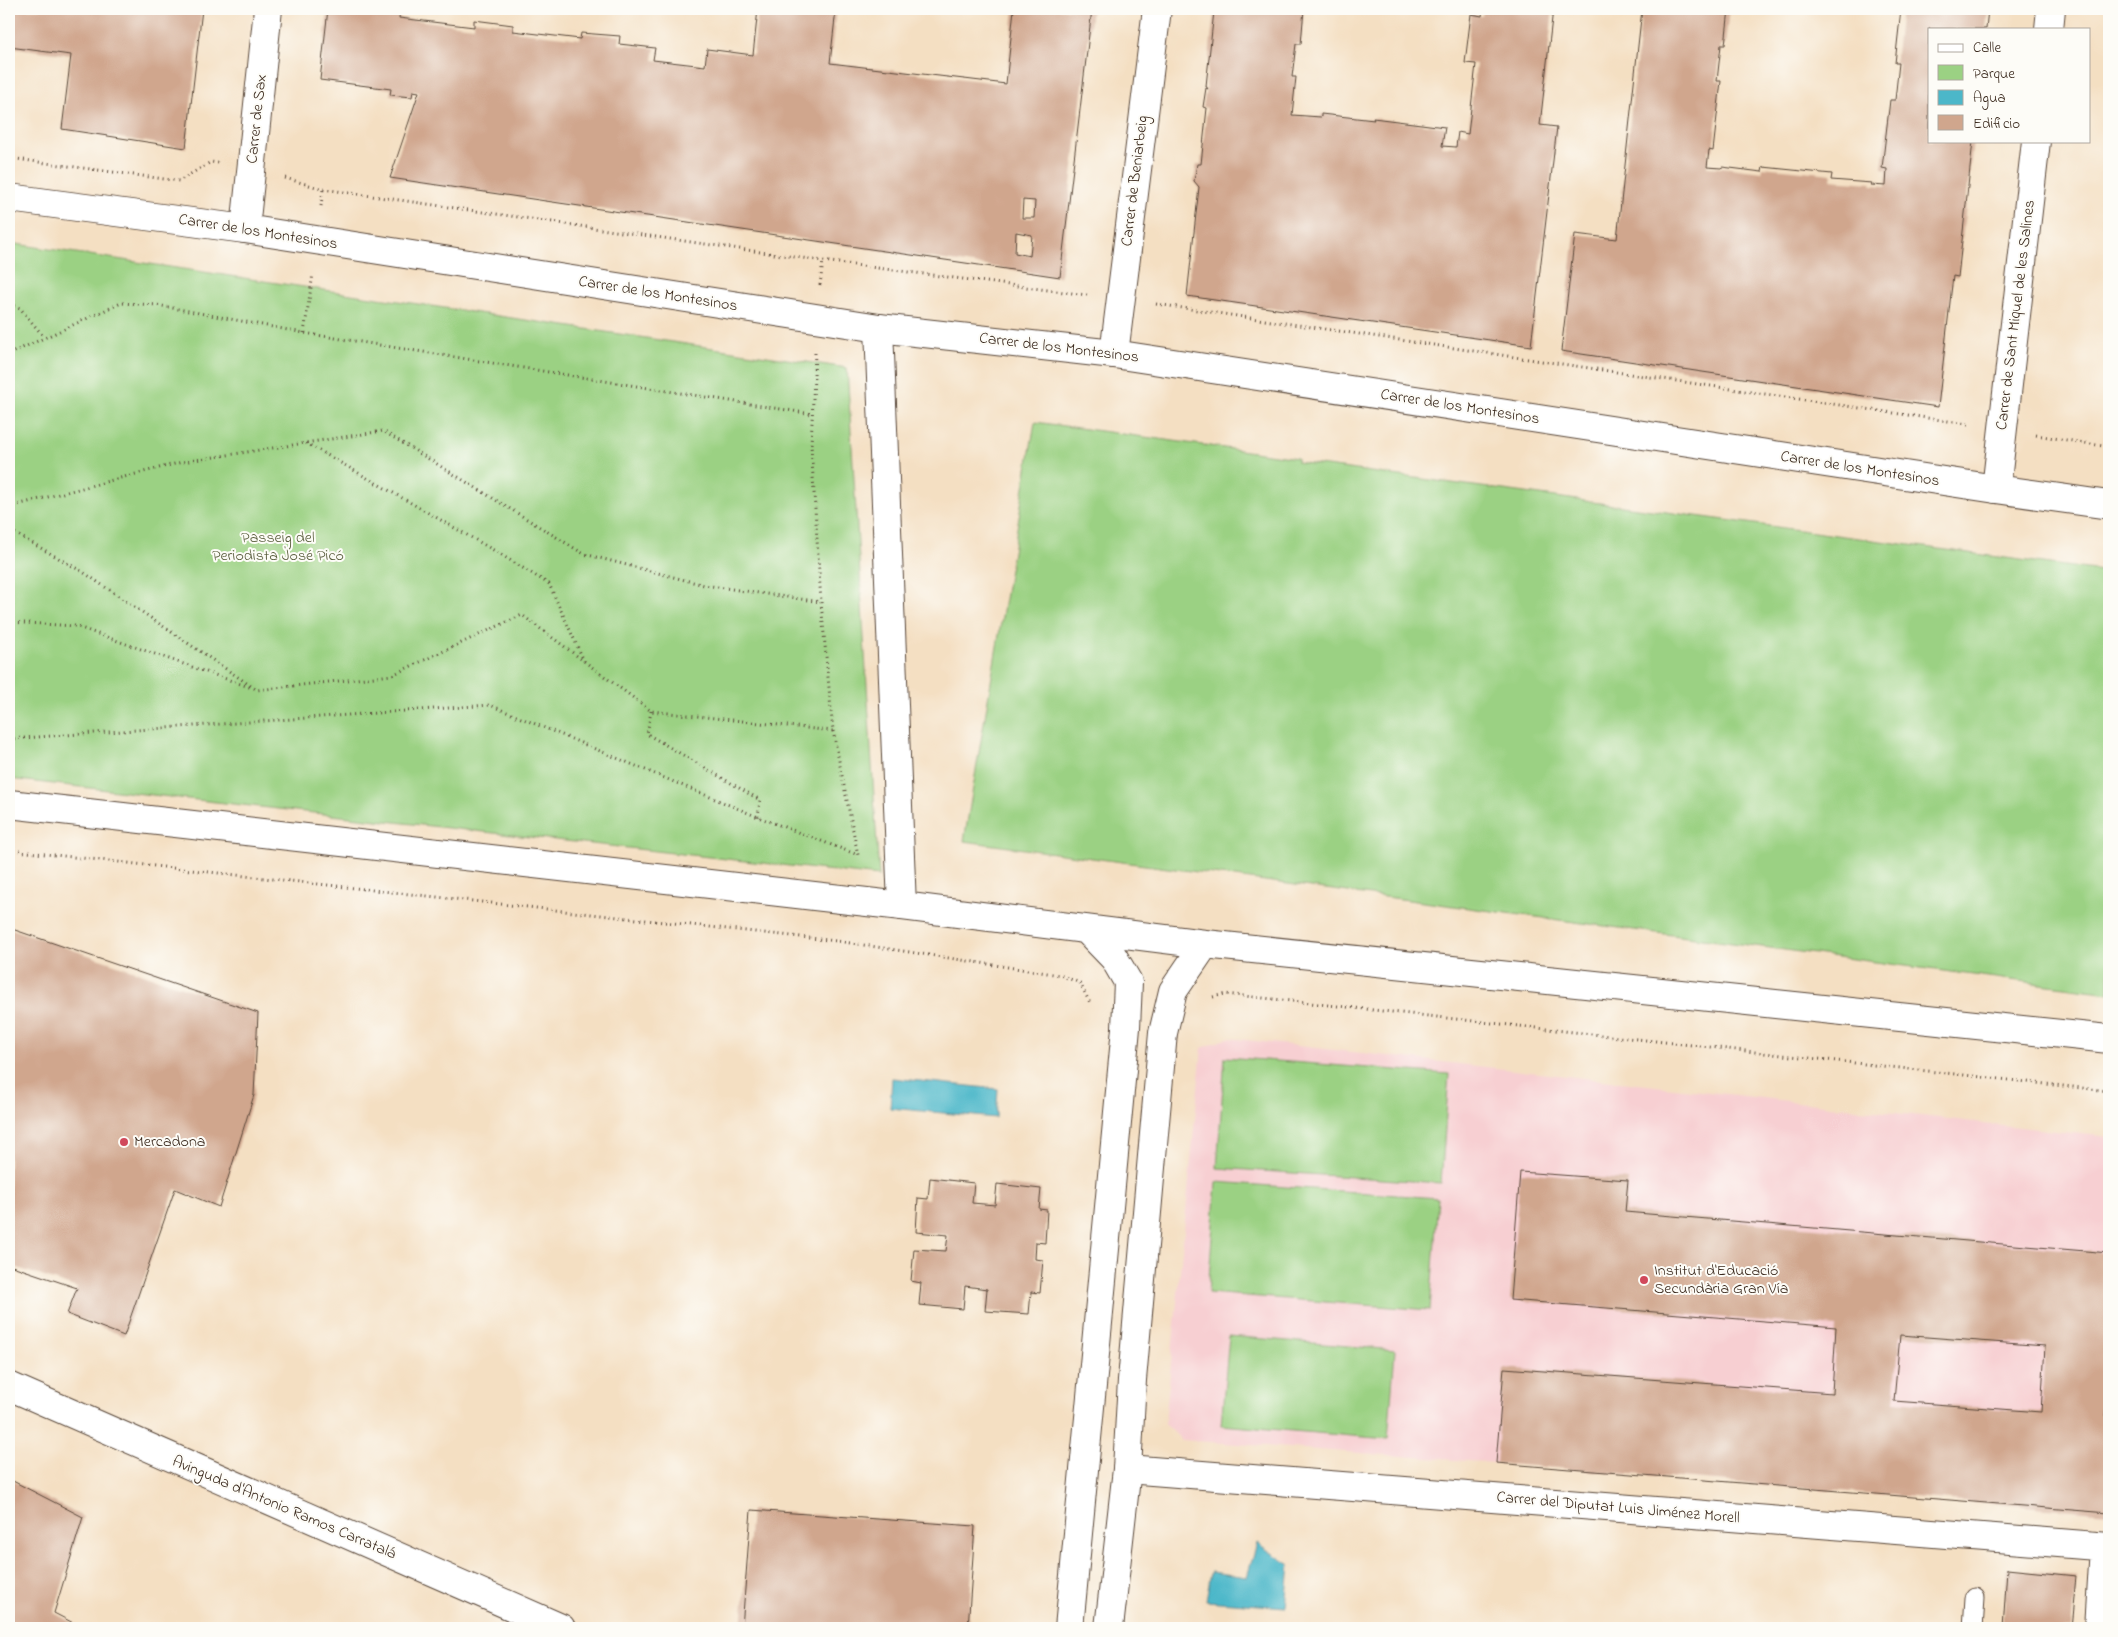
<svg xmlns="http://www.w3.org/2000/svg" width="2118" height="1637" font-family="'Indie Flower',sans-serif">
<rect width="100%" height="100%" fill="#fdfcf7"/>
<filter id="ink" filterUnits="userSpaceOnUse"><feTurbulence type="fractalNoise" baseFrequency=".02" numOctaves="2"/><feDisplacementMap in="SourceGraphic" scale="10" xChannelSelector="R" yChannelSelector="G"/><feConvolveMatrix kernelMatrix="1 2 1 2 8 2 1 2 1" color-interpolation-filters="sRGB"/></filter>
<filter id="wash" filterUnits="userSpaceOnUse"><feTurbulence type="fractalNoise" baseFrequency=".0096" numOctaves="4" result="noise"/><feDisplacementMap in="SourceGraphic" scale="20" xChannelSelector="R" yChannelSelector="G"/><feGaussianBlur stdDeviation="1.12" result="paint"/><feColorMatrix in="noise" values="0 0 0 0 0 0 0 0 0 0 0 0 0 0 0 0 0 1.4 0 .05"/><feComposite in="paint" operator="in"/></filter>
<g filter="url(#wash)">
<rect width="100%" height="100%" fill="#f4dfc2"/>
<path fill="#f7cfd2" d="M1228,1038l881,99v376l-613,-50 -314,-23 -17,-16 37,-376z"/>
<path fill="#9bd183" stroke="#6b7e50" d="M9,243l838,125 32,508 -870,-97z
M1035,422l262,36v4l812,110v421l-1145,-152z
M1225,1057l224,17 -8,109 -224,-15z
M1216,1182l222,16 -8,112 -222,-17z
M1229,1336l166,14 -7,89 -167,-14z"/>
<path fill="#4cb7c9" stroke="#447074" d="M892,1078l106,11 -2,29 -106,-10z
M1257,1543l33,22 -4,42 -80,-6 5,-29 36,5z"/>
<g id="blocks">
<path fill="#d0a68d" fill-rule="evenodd" d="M9,9h193l-16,139 -124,-19 9,-74 -62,-8z
M328,9h72l-1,9 75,9v-7l39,5v6l67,8 1,-6 39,3 -1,8 36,4 -2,12 52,6 2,-17 46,6 5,-46h78l-6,54 176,21 8,-75h78l-32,268 -670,-99 29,-86 -6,-1 -1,6 -22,-2 1,-6 -71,-9zM1023,200l12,1 -1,17h-12zM1016,232l16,3 -2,21 -15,-3z
M1217,9h87l-3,35h-5l-4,33h4l-4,38 29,2v-3l53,6 -1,-2 72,9 -3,19 14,1 2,-15 10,2 8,-70 -11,-1 6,-49 11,2 1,-7h70l-13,116 17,2 -26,219 -344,-50 12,-109 -5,-6 3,-17h4l6,-56 -4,-1 3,-19 2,1 -2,-3 8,-75z
M1642,9h87l-4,36h-4l-4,36h4l-8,70 -4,-1 -2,17 14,1 1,-1 40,5 1,-5 69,7 -1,6 41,3 -1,2 15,1 1,-17 -5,-1 8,-68h5l4,-37h-4l6,-54h87l-2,20h-57v112h44l-15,136 -5,-1 -15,131 -377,-56 14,-117 42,5z
M9,928l249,85 -4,82 -35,112 -44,-18 -51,147 -57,-22 10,-26 -68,-23z
M1520,1172l108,8 -3,32 484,41v121l-3,42 3,1v96l-613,-50 8,-95 328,25 4,-66 -326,-27zM1900,1335l145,11 -4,66 -147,-11z
M930,1178l44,5 -2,20 23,2 2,-21 44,5 -2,20 8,1 -2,33 -9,-1 -1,17 8,1 -3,33 -9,-1 -2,22 -44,-3 2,-22 -22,-3 -2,23 -44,-4 2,-22 -10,-2 3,-32 32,2 2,-16 -32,-3 2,-34 10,1z
M9,1479l74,38 -29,96 29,15h-74z
M751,1510l224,16 -7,102h-226z
M2007,1569l69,7 -5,52h-68z"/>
</g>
</g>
<g filter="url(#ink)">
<use href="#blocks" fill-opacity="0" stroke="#574537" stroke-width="1"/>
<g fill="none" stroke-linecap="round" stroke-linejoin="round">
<g stroke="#574537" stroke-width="21">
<path id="lane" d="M1973,1628l2,-30"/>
</g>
<g stroke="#574537" stroke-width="30">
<path id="street" d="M2049,29l2,-20
M245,229l23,-220
M879,328l23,578
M1114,354l43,-345
M1996,489l40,-348
M9,1386l552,242
M1127,1469l982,78
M2099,1628l5,-81"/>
</g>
<g stroke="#574537" stroke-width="30">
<path id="secondary" d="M9,198l236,31 634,99 235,26 882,135 113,16
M9,804l893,102 303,38 904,95
M1069,1628l57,-600 2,-46 -14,-24 -28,-29
M1109,1628l18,-159 5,-89 31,-347 10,-42 32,-47"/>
</g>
<path stroke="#574537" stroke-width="3" stroke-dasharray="1 4" stroke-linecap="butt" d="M9,158l170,23 32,-19 7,1
M285,178l38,11 500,72 264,34
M321,206l2,-17
M820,285l3,-24
M9,304l11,4 24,29
M1156,304l812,120
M304,333l9,-59
M815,353l-4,92 10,157
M9,354l112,-51 36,2 147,28 508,81
M2036,435l73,12
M306,443l189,108 54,33 35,77
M9,507l173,-45 201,-31 201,123 120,31 117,17 12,129 -182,-20 -129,-96 -130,60 -135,15 -174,-118 -74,-42
M9,622l66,4 177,62
M651,711l-4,23 113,66 -2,17
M9,739l481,-34 268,112 100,38 -25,-124
M9,850l828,91 223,34 20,8 11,22
M1213,997l12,-3 76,8 808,89"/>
<use href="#lane" stroke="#fff" stroke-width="19"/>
<use href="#street" stroke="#fff" stroke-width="28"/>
<use href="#secondary" stroke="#fff" stroke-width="28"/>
</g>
</g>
<g fill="#d1495b" stroke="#fdfcf7" stroke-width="2">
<circle cx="124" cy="1142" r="5"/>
<circle cx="1644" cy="1280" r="5"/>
</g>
<g text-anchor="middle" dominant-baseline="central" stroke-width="4" stroke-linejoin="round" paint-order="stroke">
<g font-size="16" fill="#3b2a1e" stroke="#fdfcf7">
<text transform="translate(257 119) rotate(-84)">Carrer de Sax</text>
<text transform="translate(1135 181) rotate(-83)">Carrer de Beniarbeig</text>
<text transform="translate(258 232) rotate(9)">Carrer de los Montesinos</text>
<text transform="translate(658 294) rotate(9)">Carrer de los Montesinos</text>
<text transform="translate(2016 315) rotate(-83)">Carrer de Sant Miquel de les Salines</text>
<text transform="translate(1059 348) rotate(7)">Carrer de los Montesinos</text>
<text transform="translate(1460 407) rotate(9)">Carrer de los Montesinos</text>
<text transform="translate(1860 469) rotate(9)">Carrer de los Montesinos</text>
<text transform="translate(284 1508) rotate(23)">Avinguda d'Antonio Ramos Carratalá</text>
<text transform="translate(1618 1508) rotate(5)">Carrer del Diputat Luis Jiménez Morell</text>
</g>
<g font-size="16" fill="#585c3c" stroke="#fdfcf7">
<text x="278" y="538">Passeig del<tspan x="278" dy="18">Periodista José Picó</tspan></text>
</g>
<g font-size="16" fill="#3b2a1e" stroke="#fdfcf7" text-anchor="start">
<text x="134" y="1142">Mercadona</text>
<text x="1654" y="1271">Institut d'Educació<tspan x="1654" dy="18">Secundària Gran Vía</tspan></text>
</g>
</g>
<rect width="2118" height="1637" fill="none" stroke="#fdfcf7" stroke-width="30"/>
<rect x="1928" y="28" width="162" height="115" fill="#fdfcf7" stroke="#afa8a0"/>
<rect x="1938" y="44" width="25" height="8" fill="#ffffff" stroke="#afa8a0"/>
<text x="1973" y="52" font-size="15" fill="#3b2a1e">Calle</text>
<rect x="1938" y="65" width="25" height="15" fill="#9bd183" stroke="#afa8a0"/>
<text x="1973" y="78" font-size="15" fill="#3b2a1e">Parque</text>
<rect x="1938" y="90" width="25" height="15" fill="#4cb7c9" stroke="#afa8a0"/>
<text x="1973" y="102" font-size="15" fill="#3b2a1e">Agua</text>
<rect x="1938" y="115" width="25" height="15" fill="#d0a68d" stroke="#afa8a0"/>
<text x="1973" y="128" font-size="15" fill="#3b2a1e">Edificio</text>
</svg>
